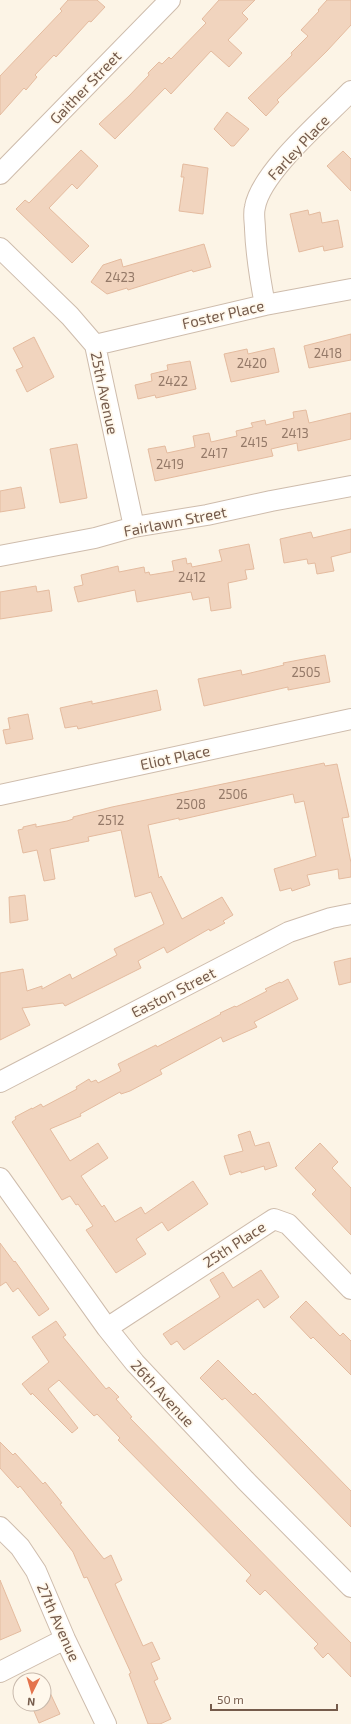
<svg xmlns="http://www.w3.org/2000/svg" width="351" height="1724" font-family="'Exo 2',sans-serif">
<rect width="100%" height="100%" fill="#fcf4e6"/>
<path fill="#f1d4be" stroke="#e4bb9f" d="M68,0h29l8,7 -14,15 -2,-1 -33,36 -2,-2 -19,20 2,2 -11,13 -2,-2 -24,27v-39l62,-65 -2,-2z
M219,0h36l-13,13 6,6 -20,21 14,13 -13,14 -18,-16 -40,43 -6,-6 -50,51 -16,-15 30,-28 20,-21 -1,-2 11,-11 3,2 7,-7 2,2 35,-36 -4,-4z
M327,0h24v25l-24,26 -50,49 2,2 -13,14 -18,-18 44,-43 -1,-2 17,-17 -7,-6 18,-19 -1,-1z
M227,112l22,17 -15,17h-3l-17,-17z
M81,150l17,16 -21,23 -5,-5 -23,24 40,38 -17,17 -56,-54 9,-9 4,3z
M343,151l8,8v32l-24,-25z
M183,164l25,4 -5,46 -24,-3 5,-34h-3z
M308,210l1,5 11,-3 2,11 16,-3 5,27 -19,4 -1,-5 -24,6 -9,-38z
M204,244l7,23 -18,5 -1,-2 -64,20 -1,-2 -20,6 -16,-12 12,-17 18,-6 2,8z
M351,334v26l-42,8 -5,-22z
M34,337l20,40 -27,15 -11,-22 7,-3 -10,-19z
M274,348l5,24 -48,10 -7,-28 23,-5 1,5z
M190,361l6,28 -40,9 -1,-3 -17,4 -3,-14 17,-4 -1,-7 17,-4 -1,-5z
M306,410l3,13 42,-10v26l-53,12 -1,-8 -26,6 2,7 -118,25 -7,-32 17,-3 2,7 28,-6 -2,-11 16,-3 2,9 26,-6 -1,-5 17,-4 -2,-4 14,-3 1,5 28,-7 -1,-6z
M77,444l10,54 -27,5 -10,-54z
M21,487l4,21 -25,4v-21z
M351,529v23l-20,5 3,14 -17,3 -2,-11 -7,1 -1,-5 -23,4 -4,-24 31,-7 2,6z
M249,544l5,25 -9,1 2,9 -19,4 3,25 -20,3 -2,-14 -16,3 -2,-8 -54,10 -2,-12 -57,12 -4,-15 9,-2 -2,-10 37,-9 1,6 25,-5 1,6 4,-1 1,3 24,-4 -2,-10 14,-3 1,6 4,-1 1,4 30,-6 -3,-11z
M36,586l1,6 12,-2 3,21 -52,8v-27z
M325,655l5,27 -42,8v-3l-84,19 -6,-27 43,-9 1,5 42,-10 -1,-2z
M157,690l4,20 -83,19 -1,-3 -12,2 -5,-20 32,-7v3z
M28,714l5,25 -27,5 -3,-14 7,-1 -2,-11z
M324,763l1,3 12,-2 12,53 -7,1 9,45v14l-12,2 -1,-10 -31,6 3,10 -18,6 -1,-3 -11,3 -6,-22 42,-13 -12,-55 -9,2 -2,-9 -114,26v-2l-31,7 11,53 2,-2 21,43 40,-22 11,18 -10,6 2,2 -15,8 -1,-2 -42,24 -3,-6 -26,14 3,7 -76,38 -2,-3 -41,5 8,17 -30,15v-67l23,-4 4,22 15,-5v3l28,-15 2,5 45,-24 -3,-6 50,-25 -13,-32 -16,5 -14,-67 -33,7 1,4 -39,8 5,30 -11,2 -7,-31 -14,3 -5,-23 5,-1v-2l13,-3v3l31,-6 6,-2v-2l39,-10z
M25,895l3,25 -18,3 -1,-26z
M351,958v24l-12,3 -5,-23z
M288,979l10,20 -44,23 3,5 -34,15 -2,-5 -61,33 2,4 -32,17 -9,3 -1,-2 -40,22 1,2 -31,13 20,32 28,-18 10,15 -27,18 21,31 2,-2 11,17 26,-15 4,7 48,-33 15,23 -40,27 -6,-9 -26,17 10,15 -30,19 -30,-43 7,-4 -15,-22 -2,1 -6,-9 -8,4 -50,-78 4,-3 -1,-2 17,-9v1l9,-5 2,3 34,-18 -1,-2 13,-8 2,3 5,-2 2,3 23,-12 -3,-7 38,-19 1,2 64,-33 -1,-1 15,-7 1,1 31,-16 -2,-2 15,-7 1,1z
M250,1131l5,15 14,-4 8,24 -12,4 -1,-4 -23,7v-2l-11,4 -6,-19 19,-5 -5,-16z
M320,1143l18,19 -6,6 19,20v47l-39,-41 4,-4 -21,-22z
M0,1243l14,19 1,-1 34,48 -10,7 -21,-28 -5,4 -7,-10 -6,4z
M261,1270l18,27 -15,11 -6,-9 -74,51 -7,-9 -6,4 -8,-11 57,-37 -10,-17 13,-8 10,16z
M306,1301l34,35 3,-3 8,8v34l-38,-38 -2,2 -21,-22z
M56,1321l10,14 -3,2 43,52 3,-2 10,10 -3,2 16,18 -2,1 221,225v34l-23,-24 -5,5 -9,-10 4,-4 -53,-54 -5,5 -14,-14 5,-6 -133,-135 2,-2 -23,-24 -3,2 -35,-36 -11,9 30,39 -6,5 -40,-40 -1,2 -9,-11 27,-22 -17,-25z
M218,1360l35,35 2,-2 96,98v36l-126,-129 -3,2 -22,-22z
M0,1442l13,13 2,-2 28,31 2,-2 17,21 -2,1 44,55 7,-4 11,25 -7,4 28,62 9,-4 8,17 -9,4 7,16 -4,2 17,38 -11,5h-12l-19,-50 2,-1 -44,-96 -3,1 -11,-26 -18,-23 -35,-43 -2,2 -18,-20z
M0,1580l21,51 -21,9z
M44,1680l16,34 -21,9 -8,-19h13z"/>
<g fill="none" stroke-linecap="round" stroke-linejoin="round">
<g stroke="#cebcac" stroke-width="22">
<path id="minor" d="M0,174l170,-174
M0,248l70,68 25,29 39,182
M265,305c-5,-26 -9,-51 -10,-76 0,-7 -2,-15 0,-22 6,-35 70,-89 96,-116
M95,345l170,-40 86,-16
M0,556l95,-18 39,-11 73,-12 64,-14 80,-15
M0,795l351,-76
M0,1082l289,-150 42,-14 20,-4
M0,1178l107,150 28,35 110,117 106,107
M107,1328l167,-109 14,5 63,65
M0,1527l20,20 16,24 29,68 41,85
M0,1672l65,-33"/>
</g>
<use href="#minor" stroke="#fff" stroke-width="20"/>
</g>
<g text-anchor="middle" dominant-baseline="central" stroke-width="3.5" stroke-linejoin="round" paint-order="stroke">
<g font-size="13" fill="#947968">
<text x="120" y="277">2423</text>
<text x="328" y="353">2418</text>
<text x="252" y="363">2420</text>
<text x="173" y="381">2422</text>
<text x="295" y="433">2413</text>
<text x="254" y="442">2415</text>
<text x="214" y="453">2417</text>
<text x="170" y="464">2419</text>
<text x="192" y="577">2412</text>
<text x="306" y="672">2505</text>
<text x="233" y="794">2506</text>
<text x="191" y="804">2508</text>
<text x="111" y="820">2512</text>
</g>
<g font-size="15" fill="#755b4b" stroke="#fff8ec">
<text transform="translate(85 87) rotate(-46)">Gaither Street</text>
<text transform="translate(298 147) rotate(-47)">Farley Place</text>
<text transform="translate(223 314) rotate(-13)">Foster Place</text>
<text transform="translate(105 393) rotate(78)">25th Avenue</text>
<text transform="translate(175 521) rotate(-11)">Fairlawn Street</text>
<text transform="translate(175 757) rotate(-12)">Eliot Place</text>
<text transform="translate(173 992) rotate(-27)">Easton Street</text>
<text transform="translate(234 1244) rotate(-33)">25th Place</text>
<text transform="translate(163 1393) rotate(47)">26th Avenue</text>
<text transform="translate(59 1622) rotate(66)">27th Avenue</text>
</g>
</g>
<g transform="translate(32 1692) rotate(185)"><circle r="19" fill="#fff8ec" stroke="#c8b9ac"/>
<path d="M0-3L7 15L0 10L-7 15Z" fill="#e4744d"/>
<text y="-6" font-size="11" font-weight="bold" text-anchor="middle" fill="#755b4b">N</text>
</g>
<path d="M211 1704v6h126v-6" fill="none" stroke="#755b4b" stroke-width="2"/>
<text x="217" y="1704" font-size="12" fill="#755b4b" stroke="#fff8ec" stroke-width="3" paint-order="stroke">50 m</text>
</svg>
